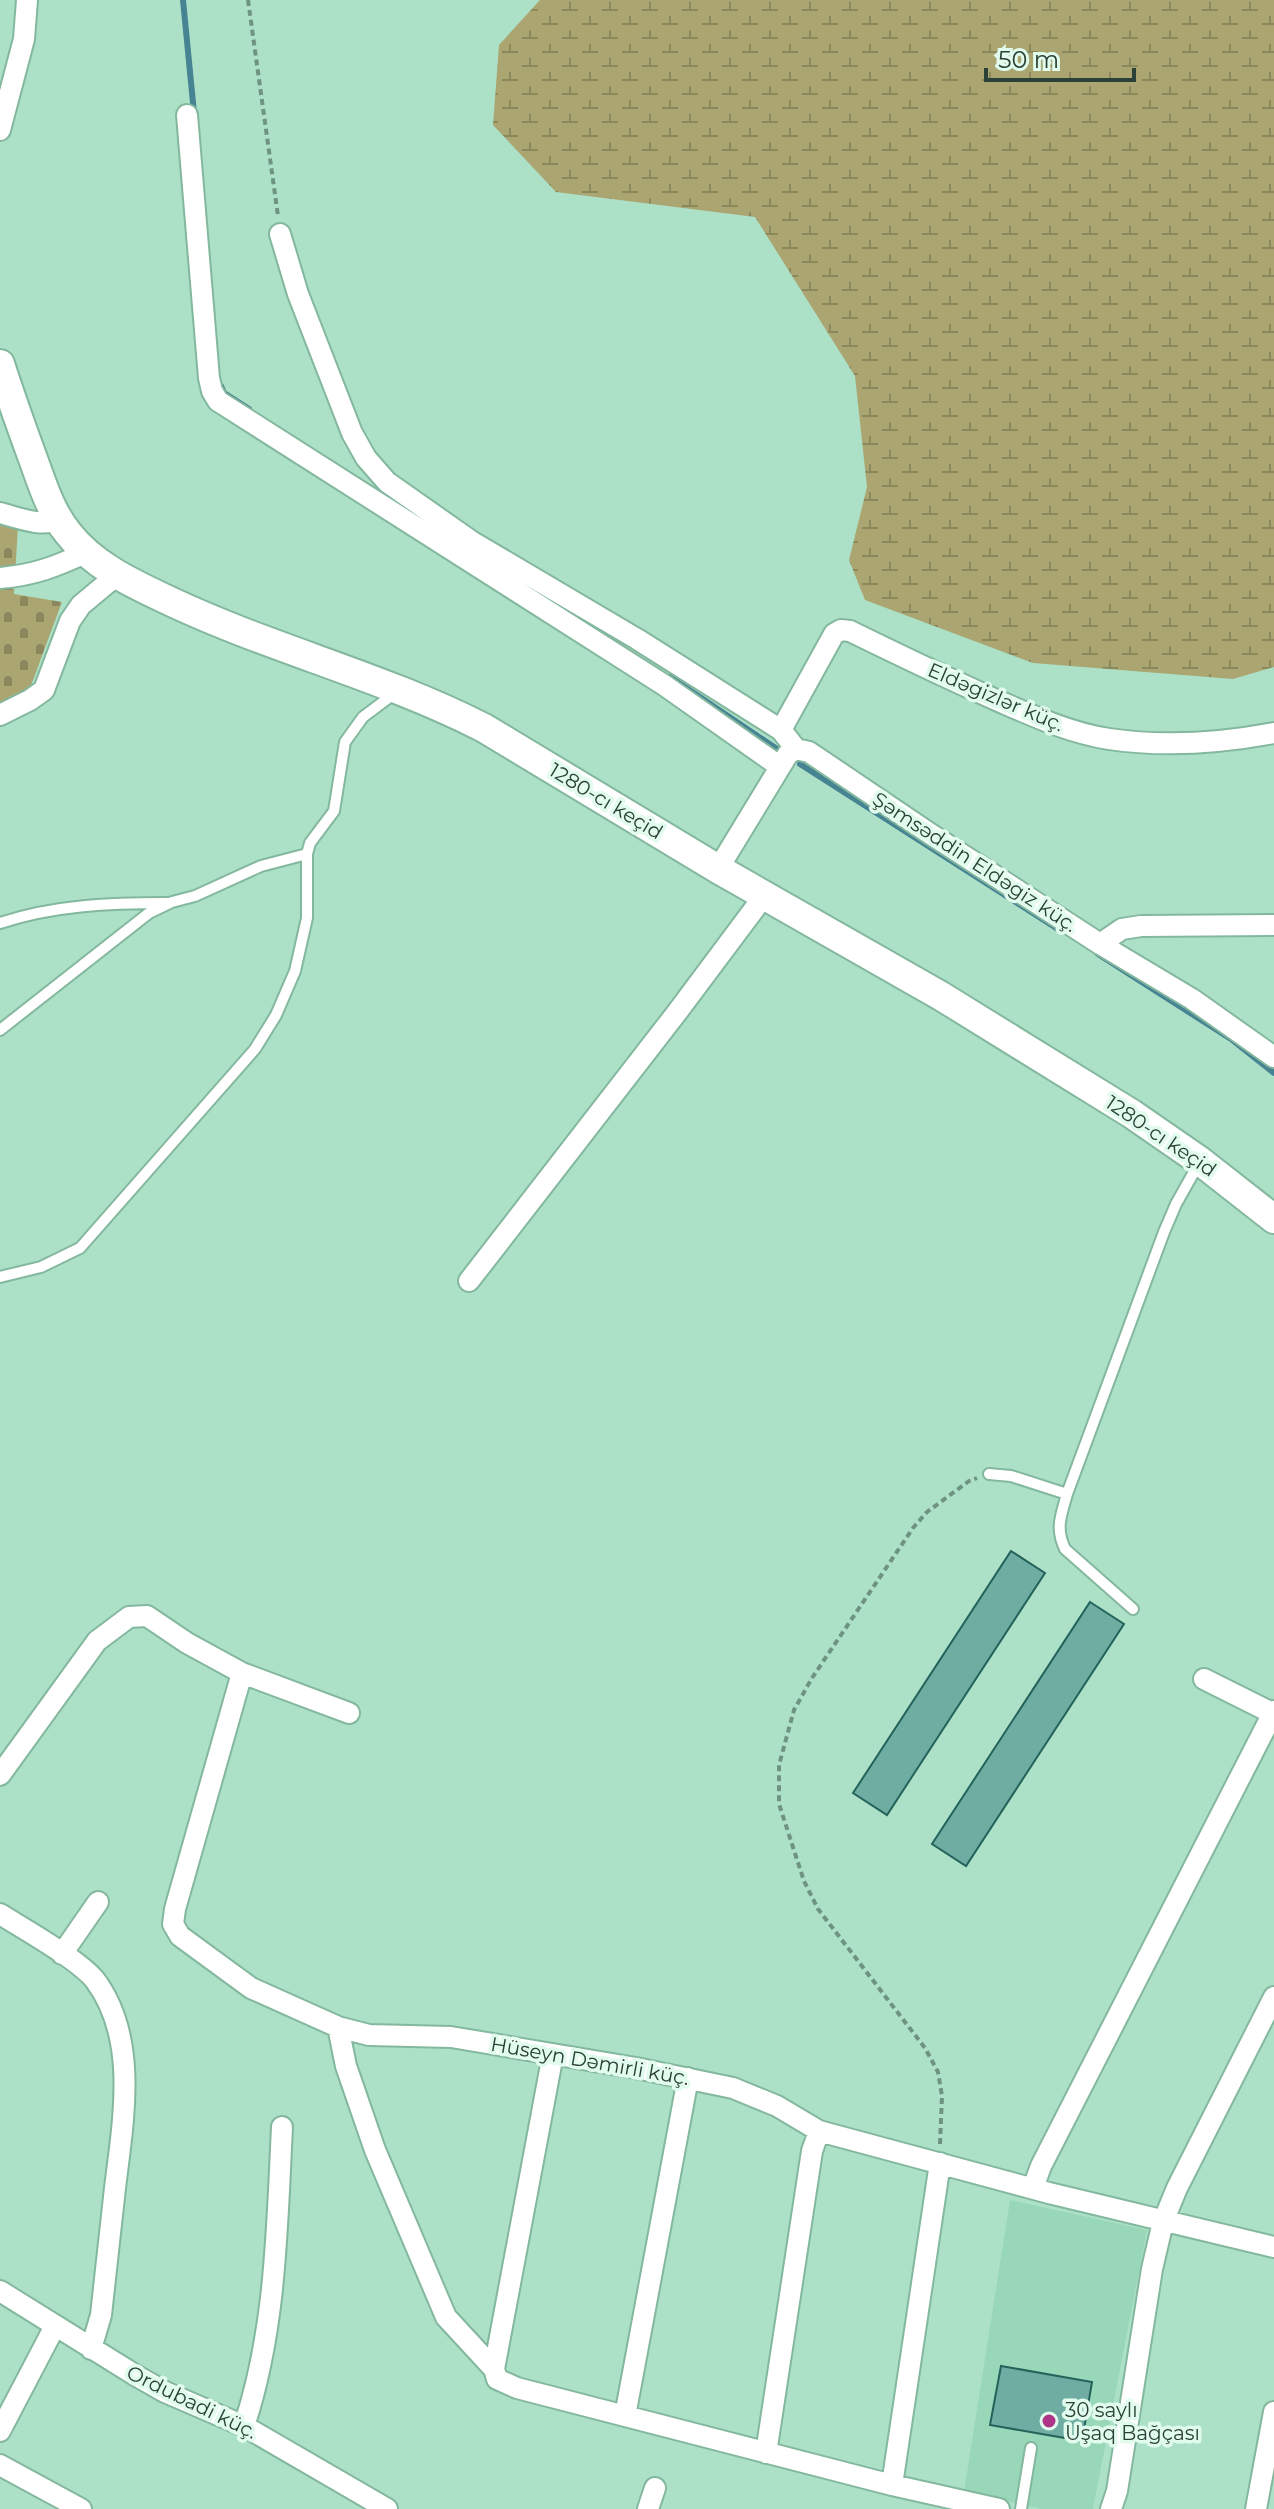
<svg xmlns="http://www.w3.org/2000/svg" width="1274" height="2509" font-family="Montserrat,sans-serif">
<defs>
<pattern id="wetland-marsh" width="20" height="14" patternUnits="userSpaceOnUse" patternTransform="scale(2)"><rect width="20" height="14" fill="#aaa571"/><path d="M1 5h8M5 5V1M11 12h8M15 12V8" fill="none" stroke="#8b885e"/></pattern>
<pattern id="cemetery-stones" width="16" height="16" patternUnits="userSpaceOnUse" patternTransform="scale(2)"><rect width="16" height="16" fill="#aaa571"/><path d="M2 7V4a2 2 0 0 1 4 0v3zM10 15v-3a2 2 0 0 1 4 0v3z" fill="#8b885e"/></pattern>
</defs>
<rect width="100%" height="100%" fill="#ace1c7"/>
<path fill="#99d7b9" d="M1010,2200l137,30 -54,279h-51l-78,-17z"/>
<path fill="url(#wetland-marsh)" d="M540,0h734v667l-41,12 -200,-16 -168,-63 -16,-40 18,-73 -12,-111 -100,-159 -199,-25 -63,-67 6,-80z"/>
<path fill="url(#cemetery-stones)" d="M0,519l18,6 -4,69 48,8 -33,89 -29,12z"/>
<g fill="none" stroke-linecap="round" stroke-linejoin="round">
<path stroke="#468393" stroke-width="6" d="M183,0l11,113
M221,386l3,7 25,16
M670,677l107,72
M800,764l261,167
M1098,954l133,85 43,34"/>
</g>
<path fill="#6fada3" stroke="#24635b" stroke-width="2" d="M1011,1551l34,22 -158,242 -34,-22z
M1090,1602l34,22 -158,242 -34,-22z
M1001,2366l91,16 -10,59 -92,-16z"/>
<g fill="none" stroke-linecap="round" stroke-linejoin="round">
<g stroke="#84b89e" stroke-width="14">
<path id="lane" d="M0,923c55,-18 110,-20 168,-20
M0,1030l149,-117 23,-11 23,-6 66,-30 46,-12
M0,1277l41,-10 39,-19 175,-199 21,-34 19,-44 12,-53v-64l3,-11 24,-32 11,-69 18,-25 32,-24
M989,1474l22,2 56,18
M1133,1609l-68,-60c-10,-21 -4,-33 2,-55l97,-262 12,-28 23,-41
M1021,2509l10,-61"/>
</g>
<g stroke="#84b89e" stroke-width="24">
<path id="street" d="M187,115l22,263 3,13 6,10 446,284 115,81
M0,130l24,-91 3,-39
M280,234l18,60 54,139 14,25 21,24 84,59 166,98 144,91 15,19
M0,513c20,5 39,14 59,7
M0,578c34,-3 55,-11 85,-25
M0,715l30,-15 14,-10 26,-69 11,-16 36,-30
M781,730l53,-96 7,-4 9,1c47,23 95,46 144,68 37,16 75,34 115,40 54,8 112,4 165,-6
M718,869l70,-115 8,-5 13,3 120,81 171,111 92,55 82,58
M1100,944l22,-15 19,-3 133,-1
M469,1281l206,-266 89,-119
M242,1673l-67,236 -2,15 7,12 71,52 87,39 31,8 82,2 185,31 97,20 44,18 42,25 230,62 225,54
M1204,1679l70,35
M0,1775l97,-134 32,-24 18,-1 40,27 55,30 107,40
M0,1914c24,15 79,46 95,66 44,59 28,141 20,208 -5,42 -9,85 -14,127l-10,34
M62,1954l36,-52
M338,2027l8,39 29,84 71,167 48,52
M553,2054l-59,315 3,10 20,9 375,97 107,24
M1033,2188l8,-22 233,-455
M0,2291l135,84 30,17 79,34 143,83
M625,2416l63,-338
M244,2426c32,-96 33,-199 38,-299
M0,2431l55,-105
M766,2453l46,-302 7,-20
M0,2465l81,44
M892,2485l48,-322
M648,2509l7,-21
M1111,2509l6,-18 35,-222 11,-47 14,-34 97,-191
M1256,2509l18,-97"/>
</g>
<g stroke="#84b89e" stroke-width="32">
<path id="secondary" d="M0,364c10,31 21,62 32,92 10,27 18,55 36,77 26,34 68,52 106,70 101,47 210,74 310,125l234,141 223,127 191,118 68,47 74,58"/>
</g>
<path stroke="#6e9381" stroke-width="4" stroke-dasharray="6 4" stroke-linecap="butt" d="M248,0l30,216
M940,2144l2,-48 -4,-24 -13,-24 -107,-139 -14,-28 -25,-77v-39l15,-55 18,-32 101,-150 14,-16 42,-31 8,-3"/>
<use href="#lane" stroke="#fff" stroke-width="10"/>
<use href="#street" stroke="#fff" stroke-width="20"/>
<use href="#secondary" stroke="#fff" stroke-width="28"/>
</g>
<circle fill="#ae3488" stroke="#e1fbed" stroke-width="3" cx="1049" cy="2421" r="8"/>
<g text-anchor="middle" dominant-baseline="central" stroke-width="7" stroke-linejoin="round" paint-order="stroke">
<g font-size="20" fill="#2b4036" stroke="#e1fbed">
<text transform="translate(996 697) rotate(23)">Eldəgizlər küç.</text>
<text transform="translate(606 801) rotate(31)">1280-cı keçid</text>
<text transform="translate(975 862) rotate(33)">Şəmsəddin Eldəgiz küç.</text>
<text transform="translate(1161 1136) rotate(34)">1280-cı keçid</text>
<text transform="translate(590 2061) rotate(10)">Hüseyn Dəmirli küç.</text>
<text transform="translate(192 2402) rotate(26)">Ordubadi küç.</text>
</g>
<g font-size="20" fill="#2b4036" stroke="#e1fbed" text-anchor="start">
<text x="1065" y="2410">30 saylı<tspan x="1065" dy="23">Uşaq Bağçası</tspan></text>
</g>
</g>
<path d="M986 68v12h148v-12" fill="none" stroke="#2b4036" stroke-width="4"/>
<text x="998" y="68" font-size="24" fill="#2b4036" stroke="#e1fbed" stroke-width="6" paint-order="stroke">50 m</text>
</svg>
